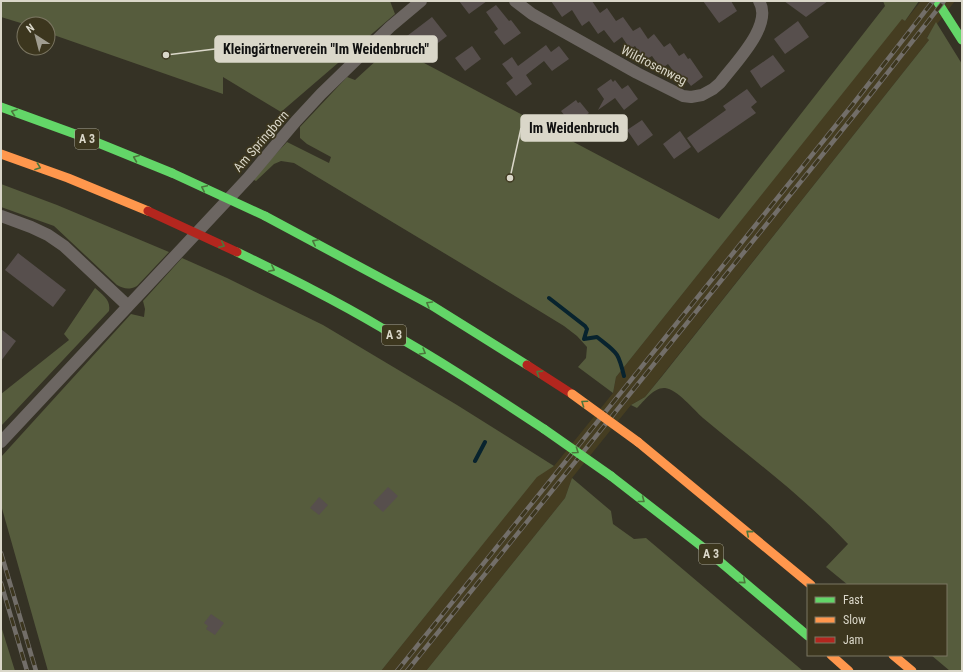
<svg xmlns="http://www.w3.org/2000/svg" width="963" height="672" font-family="'Roboto Condensed',sans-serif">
<rect width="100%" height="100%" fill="#353225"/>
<path fill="#453d21" d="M921,1h34l-28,36 2,3 -284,357 -14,8 -59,73 -7,20 -139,173h-45l156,-195 17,-10 59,-73 3,-16 286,-359 3,3z"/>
<path fill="#565c3d" d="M1,1h389l5,13 -114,98 -58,-35v17l-175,-61v-9h-24l-23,-7z
M883,1h36l-14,20 -3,-2 -286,358 -3,16 -35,-26 8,-9 1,-11 -10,-11 -13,-10 -105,-64 -165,-99 -13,-2 -7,3 -18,17 -4,-2 35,-37 42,21 2,-6 -24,-13 -7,-6v-11l47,-50 8,3 37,-34 327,173 166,-213z
M936,22l26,42v607h-12l-19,-16h15v-70h-98l-22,-18 22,-23c-44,-47 -96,-85 -145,-126 -9,-8 -26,-29 -38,-30 -11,-1 -21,13 -28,20l-6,-3 14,-8 18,-22 266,-335 -2,-2z
M1,184l56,21 112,47 -32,34c-8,4 -13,3 -20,-1l-63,-59 -53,-19z
M182,258l45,20 96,47 134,80 97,61 -17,11 -156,194h-333l-47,-166v-48l130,-143 13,3 1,-8 -2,-8z
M95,288c8,7 16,12 14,23l-108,115v-32l68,-54 -5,-6z
M572,478l39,33 2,13 21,15 12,-1 157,133h-377l139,-173z
M1,626l14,45h-14z"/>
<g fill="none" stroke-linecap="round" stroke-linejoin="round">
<path stroke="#08232e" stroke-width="4" d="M549,298l36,28 2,3 -3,10 13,-2c20,16 21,14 27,39
M475,461l10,-19"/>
</g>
<path fill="#574f4d" d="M459,1h28l-18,13z
M551,1h41l8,12 7,-5 9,13 7,-4 10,14 7,-4 8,12 6,-5 10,13 6,-4 9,13 5,-3 4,6 2,-1 13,19 -12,9 -4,-5 -4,3 -15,-20 -7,5 -9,-13 -7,4 -10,-14 -5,3 -8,-12 -8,6 -10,-13 -6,4 -9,-13 -7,5 -10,-16 -10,7z
M703,1h28l6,10 -18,12z
M784,1h44l-22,16z
M496,5l13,16 2,-1 10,13 -17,12 -10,-13 4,-3 -12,-17z
M432,17l15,19 -13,10 -5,-6 -12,9 -10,-13z
M798,21l11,16 -24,17 -11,-15z
M546,45l5,7 8,-6 10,13 -17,12 -8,-10 -18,14 6,9 -16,12 -10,-13 7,-5 -11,-14 10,-7 6,9z
M472,46l9,13 -16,12 -10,-13z
M773,55l12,16 -24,17 -11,-17z
M611,79l2,3 2,-2 7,9 6,-4 10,14 -14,11 -9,-12 -17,12 6,-11 -7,-10z
M747,89l10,13 -6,5 5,6 -58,40 -11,-15 39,-28 -3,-4z
M576,100l2,3 2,-1 9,11 -17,12 -11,-14z
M642,120l11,15 -15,11 -11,-16z
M680,131l11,16 -17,12 -11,-15z
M18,253l48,37 -13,17 -48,-37z
M1,329l15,12 -15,20z
M388,487l10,9 -15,16 -10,-9z
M319,497l9,8 -9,10 -9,-7z
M211,614l13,9 -9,12 -9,-6 2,-3 -4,-3z"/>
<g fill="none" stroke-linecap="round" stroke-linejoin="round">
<path stroke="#6c6662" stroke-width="12" d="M515,1l17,13 105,59 46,23 8,1 11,-2 11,-6 7,-6c14,-19 54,-58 39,-82
M1,216l30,11 17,8 16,11 64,60
M1,442l247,-264 48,-57 25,-27 69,-67 31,-26"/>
<path stroke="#63d668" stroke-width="9" d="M937,1l25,39
M1,107l85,31 86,35
M265,216l166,89 96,60
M237,252c49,24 98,48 145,76 56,31 109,66 162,101
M611,476l94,73 103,87"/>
<path stroke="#ff974d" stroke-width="9" d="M1,154l67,24 80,33
M638,442l173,143
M831,655l18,16
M893,655l19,16"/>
<path stroke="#b3261e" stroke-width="9" d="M527,365l45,29"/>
<g stroke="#726e69" stroke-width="4.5">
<path id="rail" d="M1,553l35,118
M1,583l26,88
M397,671l456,-567 80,-103
M407,671l453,-563 84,-107"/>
</g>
<use href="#rail" stroke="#3c361e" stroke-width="3" stroke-dasharray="9" stroke-linecap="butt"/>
<path stroke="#63d668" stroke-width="9" d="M172,173l93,43
M544,429l67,47"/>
<path stroke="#ff974d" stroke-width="9" d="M572,394l66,48"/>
<path stroke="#b3261e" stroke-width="9" d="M148,211l89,41"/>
</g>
<defs><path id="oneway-chevron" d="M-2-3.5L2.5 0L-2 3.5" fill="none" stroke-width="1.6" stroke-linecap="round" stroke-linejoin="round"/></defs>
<g stroke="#4c763c">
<use href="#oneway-chevron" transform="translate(14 112) rotate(-160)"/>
<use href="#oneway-chevron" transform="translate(136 158) rotate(-158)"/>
<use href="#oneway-chevron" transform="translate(38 167) rotate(20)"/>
<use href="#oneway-chevron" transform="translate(204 188) rotate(-155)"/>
<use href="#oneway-chevron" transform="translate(315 242) rotate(-153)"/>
<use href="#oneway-chevron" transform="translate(222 245) rotate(24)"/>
<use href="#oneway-chevron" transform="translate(272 269) rotate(27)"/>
<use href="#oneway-chevron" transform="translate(429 304) rotate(-150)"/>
<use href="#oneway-chevron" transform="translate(423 352) rotate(31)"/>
<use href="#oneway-chevron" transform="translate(539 373) rotate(-147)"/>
<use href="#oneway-chevron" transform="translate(584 403) rotate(-145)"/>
<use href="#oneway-chevron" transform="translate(576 451) rotate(35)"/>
<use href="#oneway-chevron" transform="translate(642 500) rotate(38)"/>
<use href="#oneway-chevron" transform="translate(749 533) rotate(-140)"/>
<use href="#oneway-chevron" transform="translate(743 581) rotate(40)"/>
</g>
<g text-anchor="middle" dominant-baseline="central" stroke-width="3.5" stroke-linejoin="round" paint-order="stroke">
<g fill="#3c361e" stroke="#aba796" stroke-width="1">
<rect x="75" y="129" width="24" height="20" rx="3"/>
<rect x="382" y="325" width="24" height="20" rx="3"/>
<rect x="699" y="544" width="24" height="20" rx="3"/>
</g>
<g font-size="12" font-weight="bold" fill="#dad7c9">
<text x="87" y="139">A 3</text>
<text x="394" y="335">A 3</text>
<text x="711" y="554">A 3</text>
</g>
<g font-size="13" fill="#dad7c9" stroke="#3c361e">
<text transform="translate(654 65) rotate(27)">Wildrosenweg</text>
<text transform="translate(261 141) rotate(-49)">Am Springborn</text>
</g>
</g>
<path fill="none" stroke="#dad7c9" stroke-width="1.5" d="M166 55L215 49M510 178L521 128"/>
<g fill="#dad7c9" stroke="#3c361e" stroke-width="1.5">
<circle cx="166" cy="55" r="4"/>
<circle cx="510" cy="178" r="4"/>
</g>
<g fill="#dad7c9" stroke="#dad7c9" stroke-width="1.5">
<rect x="215" y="36" width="222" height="26" rx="4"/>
<rect x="521" y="115" width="106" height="26" rx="4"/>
</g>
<g font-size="14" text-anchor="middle" font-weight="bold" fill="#111">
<text x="326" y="54">Kleingärtnerverein "Im Weidenbruch"</text>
<text x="574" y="133">Im Weidenbruch</text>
</g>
<rect width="963" height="672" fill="none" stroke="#dad7c9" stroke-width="4"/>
<rect x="807" y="584" width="140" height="72" fill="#3c361e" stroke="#7b7662"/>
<rect x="815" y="597" width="20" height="6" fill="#63d668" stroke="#7b7662"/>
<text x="843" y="604" font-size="12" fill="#dad7c9">Fast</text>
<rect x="815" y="617" width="20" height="6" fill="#ff974d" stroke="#7b7662"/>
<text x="843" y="624" font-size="12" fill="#dad7c9">Slow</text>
<rect x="815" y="637" width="20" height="6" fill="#b3261e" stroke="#7b7662"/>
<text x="843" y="644" font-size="12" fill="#dad7c9">Jam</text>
<g transform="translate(36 36) rotate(324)"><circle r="19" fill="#3c361e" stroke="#7b7662"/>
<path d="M0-3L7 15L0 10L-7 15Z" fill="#a09d90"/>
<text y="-6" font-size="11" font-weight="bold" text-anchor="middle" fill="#dad7c9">N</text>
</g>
</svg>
